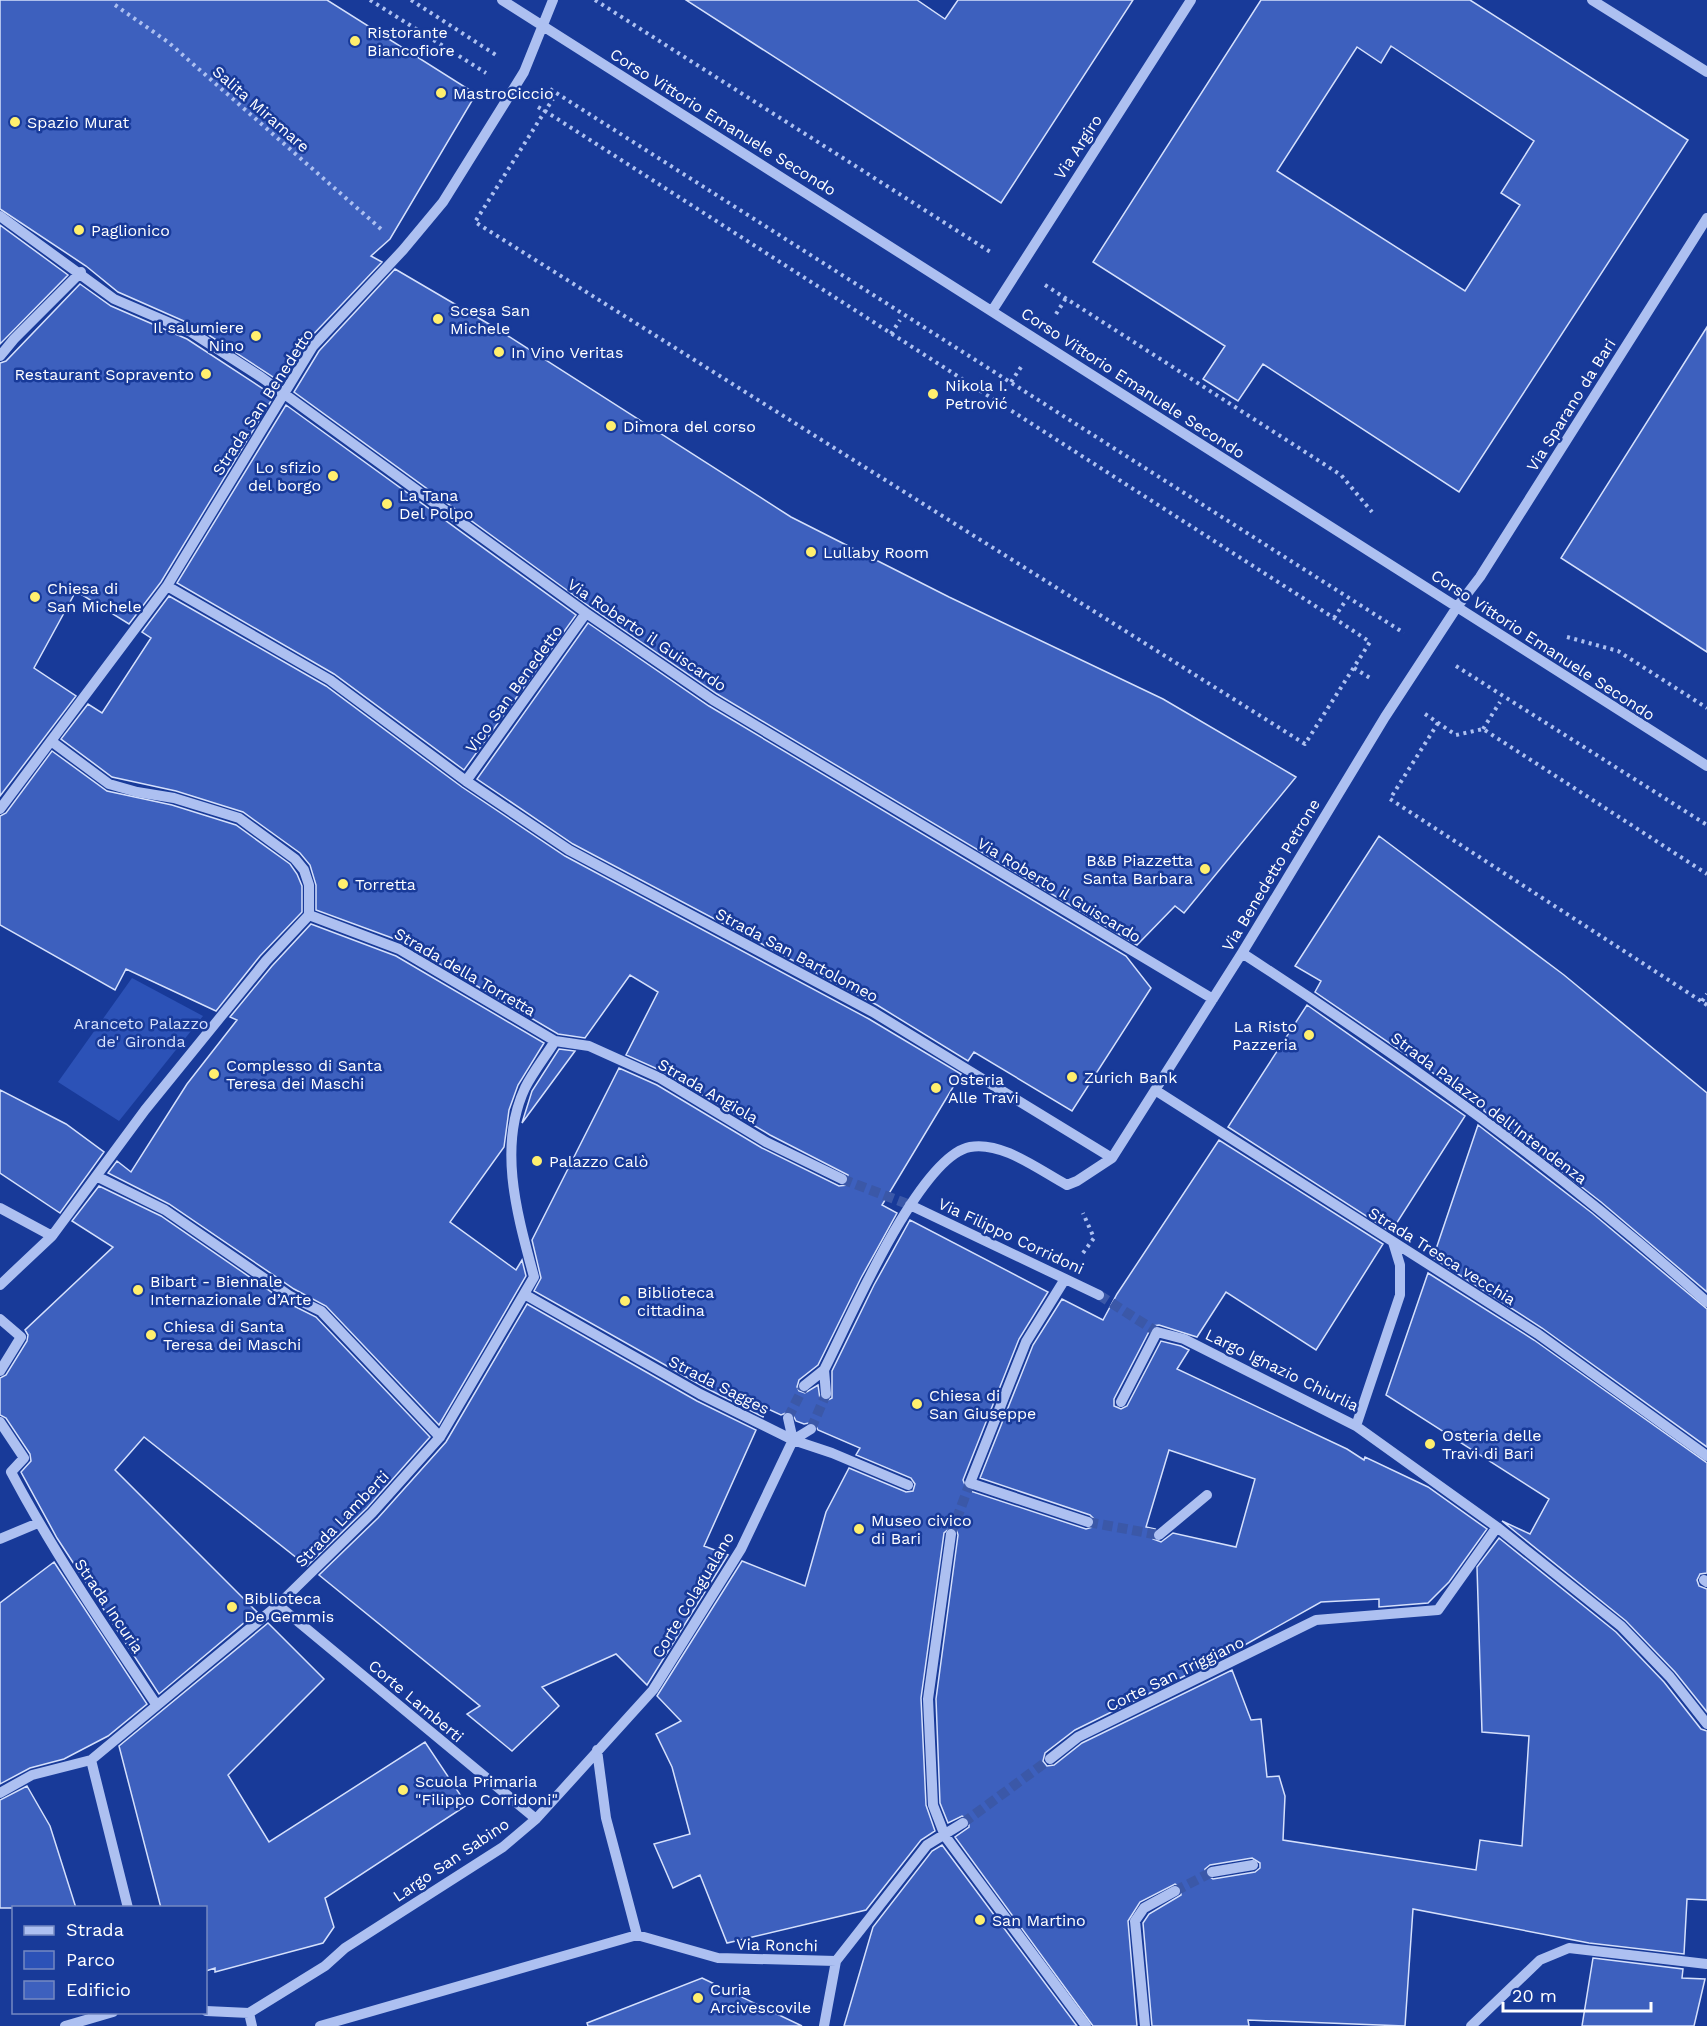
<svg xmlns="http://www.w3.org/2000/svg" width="1707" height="2026" font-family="'Work Sans',sans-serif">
<rect width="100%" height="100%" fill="#183a99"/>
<path fill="#2c52b7" d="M132,978l71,38 -84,105 -61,-39z"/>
<path fill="#3d60be" stroke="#d5e0fc" stroke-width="1.5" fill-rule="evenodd" d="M0,0h327l149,94 -86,145 -19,17 11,6 -75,79 -25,42 -87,-57 -77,-34 -32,-26 -86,-57z
M686,0h231l28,19 13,-19h175l-132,203z
M1261,0h209l218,140 -229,352 -196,-128 -25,37 -35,-22 22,-33 -132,-84zM1391,46l143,95 -33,52 19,12 -55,86 -188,-120 80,-124 24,16z
M0,225l68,50 -68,69z
M395,269l99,58 297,190 158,80 214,102 133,78 -112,136 -9,-7 -38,39 -420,-251 -127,-87 -296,-215 25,-41z
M80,284l31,22 76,33 87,57 -113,186 -32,42 -53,-33 -42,77 42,28 -76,100v-433l6,-2z
M1707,327v325l-146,-94z
M286,405l290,210 -112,155 -130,-96 -157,-91z
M169,596l157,90 136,101 103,69 304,163 92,55 -79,131 15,8 -36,65 -43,87 -19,15 -2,7 2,4 6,2 13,-8 2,14 6,2 6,-3v-27l42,-86 36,-65 138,72 -29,47 -56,141 4,10 119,39 7,-2 2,-7 -5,-5 -110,-37 53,-133 29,-46 41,21 14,-26 102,-154 164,104 -67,106 -90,-58 -29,45 -38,-12 -7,1 -38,73v7l7,3 6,-3 34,-65 20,5 8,4 -12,19 170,80 17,11 1,-3 63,30 59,42 -38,53 -21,21 -49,4v-8l-58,3 -94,53 -152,75 -30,23 -2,8 4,5 7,-1 28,-22 150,-73 19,50 10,-1 6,58 12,-1 6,20 -2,44 193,30 4,-30 42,6 7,-110 -47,-4 -5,-165 22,-29 117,94 48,50 37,47 6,2v169l-20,-1 -3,55 -95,-11 -176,-34 -8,117 -157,-6 1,6h-97l-9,-103 6,-9 32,-19v-8l-6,-3 -35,18 -12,19 9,105h-44l-138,-189 14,-10v-8l-7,-3 -14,7 -8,-20 -4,-104 22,-164 -2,-7 -5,-1 -7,6 -23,165 5,107 9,26 -14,9 -55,70 -139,33 -27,-68 -27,13 -19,-44 36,-10 -18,-67 -16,-33 25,-13 -24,-25 85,-135 63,25 21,-74 23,-44 57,24 7,-1 2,-7 -4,-6 -55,-23 4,-7 -42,-18 -4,-8 -10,2 -8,-3 -5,-10 -10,4 -15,-7 -3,9 -59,-30 -170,-96 7,-13 -9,-38 87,-172 38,17 105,63 77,38 8,-1 1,-10 -78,-40 -106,-63 -38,-17 32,-63 -28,-17 -45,63 -27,-4 -155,-92 -87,-32v-25l-6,-20 -10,-12 -57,-41 -67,-21 -64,-14 -51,-38 27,-35 14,9 49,-75 -9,-6zM1169,1450l86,29 -19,68 -63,-14 -12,9 -8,-3 -1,-6 3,-4 -9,-2zM1252,1858l8,5v5l-5,4 -42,7 -8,-5v-5l5,-4z
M588,623l121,83 417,250 25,32 -79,123 -98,-59 -6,9 -91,-56 -304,-161 -96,-65z
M52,751l55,40 65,14 64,20 54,39 7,10 5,12v26l-42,44 -44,55 -90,-42 -11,21 -115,-65v-109l6,-3z
M1379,836l185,139 143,118v199l-106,-90 -117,-91v-3l-169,-116 6,-11 -26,-15z
M311,924l85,32 148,87 -26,42 -9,25 -5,37 -54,75 66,48 6,-10 4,16 -87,149 -113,-119 -32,-17 -125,-85 -61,-31 9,-12 14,11 56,-88 50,-64 -7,-3 42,-51z
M1307,1005l158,111 -74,116 -163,-105z
M559,1049l16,2 -53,72 10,-32z
M0,1090l66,34 38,28 -44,61 -60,-40z
M1478,1125l114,88 115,96v138l-165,-119 -109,-70z
M99,1186l62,30 125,86 30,15 114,120 -63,71 -60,58 -163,-129 -29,33 142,142 -98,82 -102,-156 -36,-66 10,-11 -1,-7 -24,-36 -6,-3v-37l6,-3 21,-34 1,-6 -3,-5 88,-83 -41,-26z
M1428,1273l106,67 173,123v110l-7,1 -3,6 2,6 8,3v123l-32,-40 -49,-51 -124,-100 28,13 19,-35 -163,-104z
M527,1304l170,97 59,29 -52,116 24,9 -81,130 -31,-31 -74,33 17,19 -47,45 -45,-37 13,-8 -161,-131 59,-57 68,-76z
M54,1562l93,142 -39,32 -44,23 -34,9 -30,16v-181z
M268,1623l56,56 -96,96 41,67 156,-100 42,63 -142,93 9,29 -11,16 -108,29v-4l-9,3v-63h-45l-42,-162z
M27,1786l23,40 26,82h-76v-108z
M942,1845l135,181h-233l29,-99 59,-76z
M1593,1958l90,11 -1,9 23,1 -11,47h-112z
M702,1978l100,48h-214l-1,-3z"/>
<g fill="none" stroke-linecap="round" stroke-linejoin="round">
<path stroke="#3b58a8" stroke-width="10" stroke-dasharray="10 5" stroke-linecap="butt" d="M842,1179l68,26
M1099,1295l58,37
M788,1418l16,-32
M811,1429l15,-35
M1088,1522l71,13
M951,1534l19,-51
M963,1823l87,-64
M1175,1891l37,-19"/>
<path stroke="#adc0f1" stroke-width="4" stroke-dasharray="3 4.5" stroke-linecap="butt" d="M370,0l116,73
M411,0l85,55
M595,0l397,253
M115,5l53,37 213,187
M550,89l854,544
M538,107l7,4 789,507 36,24 -65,102 -830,-522 70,-111 8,-12
M1045,285l296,190 31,37
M1056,314l10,-16
M891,334l9,-14
M1011,382l10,-15
M1334,618l10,-15
M1567,637l51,14 89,57
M1456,666l251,159
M1354,668l16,10
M1425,714l31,21 27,-6 224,145
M1438,723l-48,76 317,206
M1483,729l17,-27
M1702,1001l5,-7
M1083,1253l11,-15 -11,-25"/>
<path stroke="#adc0f1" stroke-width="10" d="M502,0l1205,766
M1592,0l115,72
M0,216l114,83 77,33 70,45 325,236 127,87 500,299
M992,311l199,-311
M0,356l14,-17 67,-67
M167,586l163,94 136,101 103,69 304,162 239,146
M51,741l58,43 28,8 37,6 65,20 56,41 9,11 5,15v30
M466,781l120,-168
M0,809l167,-223 146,-240 90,-96 40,-48 81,-130 29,-72
M309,915l90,34 156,92 34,5 71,32 106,64 76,37
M1242,953c163,106 321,219 465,349
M1155,1090l383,244 169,122
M98,1177l67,33 125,86 31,15 119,126
M910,1205l189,90
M0,1208l52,28
M1065,1279l-39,63 -56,141 118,39
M0,1285l52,-49 93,-126 121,-149 43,-46
M524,1294l176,100 93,46 39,13 76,32
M0,1319l21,18 -21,34
M824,1370l2,24
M804,1386l20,-16c24,-47 95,-214 146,-223 32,-6 69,23 97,38l10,-4 35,-23 130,-205 143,-236 72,-110 23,-30 227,-359
M1121,1402l36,-70 27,7 172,87 141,101 124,99 49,51 37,47
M788,1418l5,22
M0,1422l24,36 -13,14c43,81 94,156 145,232
M1356,1426l44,-131v-30l-7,-23
M793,1440l18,-11
M951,1534l-23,165 5,106 12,31 141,190
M1159,1535l48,-40
M0,1539l38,-16
M1704,1580l3,2
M278,1605l258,214
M597,1750l9,68 31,117
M1050,1759l28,-22 238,-117 122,-10 59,-83
M91,1760l37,148
M0,1793l32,-18 59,-15 187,-155 94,-92 68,-76 94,-160c-16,-60 -37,-129 -9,-189 8,-16 20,-31 30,-47
M1212,1872l41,-7
M206,2011l43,2
M65,2026l48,-14
M252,2026l-3,-13 76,-47 20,-18 158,-101 33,-28 117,-129 88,-141 52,-109
M320,2026l317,-91 81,23 118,3
M824,2026l12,-65 91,-116 36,-22
M1145,2026l-10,-105 9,-13 31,-17
M1471,2026l69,-66 29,-12 138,16"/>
</g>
<g fill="#ffef6e" stroke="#183a99" stroke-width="2">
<circle cx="355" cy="41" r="6"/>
<circle cx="441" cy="93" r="6"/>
<circle cx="15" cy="122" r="6"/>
<circle cx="79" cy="230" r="6"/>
<circle cx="438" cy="319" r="6"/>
<circle cx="256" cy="336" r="6"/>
<circle cx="499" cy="352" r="6"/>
<circle cx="206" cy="374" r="6"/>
<circle cx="933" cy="394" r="6"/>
<circle cx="611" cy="426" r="6"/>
<circle cx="333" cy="476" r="6"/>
<circle cx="387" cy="504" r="6"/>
<circle cx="811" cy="552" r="6"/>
<circle cx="35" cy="597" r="6"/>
<circle cx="1205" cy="869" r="6"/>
<circle cx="343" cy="884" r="6"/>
<circle cx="1309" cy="1035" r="6"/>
<circle cx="214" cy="1074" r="6"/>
<circle cx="1072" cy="1077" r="6"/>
<circle cx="936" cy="1088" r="6"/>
<circle cx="537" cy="1161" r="6"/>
<circle cx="138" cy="1290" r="6"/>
<circle cx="625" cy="1301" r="6"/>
<circle cx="151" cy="1335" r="6"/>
<circle cx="917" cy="1404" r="6"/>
<circle cx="1430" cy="1444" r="6"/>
<circle cx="859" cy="1529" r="6"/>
<circle cx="232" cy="1607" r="6"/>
<circle cx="403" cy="1790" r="6"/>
<circle cx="980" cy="1920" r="6"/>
<circle cx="698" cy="1998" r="6"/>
</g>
<g text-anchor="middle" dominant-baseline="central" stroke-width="5" stroke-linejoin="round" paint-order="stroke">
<g font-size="16" fill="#fff" stroke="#183a99" text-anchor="start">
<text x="367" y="32">Ristorante<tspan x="367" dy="18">Biancofiore</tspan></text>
<text x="453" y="93">MastroCiccio</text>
<text x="27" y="122">Spazio Murat</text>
<text x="91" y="230">Paglionico</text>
<text x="450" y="310">Scesa San<tspan x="450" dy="18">Michele</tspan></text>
<text x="244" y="327" text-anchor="end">Il salumiere<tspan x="244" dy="18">Nino</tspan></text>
<text x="511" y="352">In Vino Veritas</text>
<text x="194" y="374" text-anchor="end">Restaurant Sopravento</text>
<text x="945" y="385">Nikola I.<tspan x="945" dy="18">Petrović</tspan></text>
<text x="623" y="426">Dimora del corso</text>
<text x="321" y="467" text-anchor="end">Lo sfizio<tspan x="321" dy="18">del borgo</tspan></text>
<text x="399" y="495">La Tana<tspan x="399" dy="18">Del Polpo</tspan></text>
<text x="823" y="552">Lullaby Room</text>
<text x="47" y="588">Chiesa di<tspan x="47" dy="18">San Michele</tspan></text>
<text x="1193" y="860" text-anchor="end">B&amp;B Piazzetta<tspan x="1193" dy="18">Santa Barbara</tspan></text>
<text x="355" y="884">Torretta</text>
<text x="1297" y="1026" text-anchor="end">La Risto<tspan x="1297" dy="18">Pazzeria</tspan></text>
<text x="226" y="1065">Complesso di Santa<tspan x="226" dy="18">Teresa dei Maschi</tspan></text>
<text x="1084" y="1077">Zurich Bank</text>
<text x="948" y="1079">Osteria<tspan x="948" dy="18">Alle Travi</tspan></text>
<text x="549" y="1161">Palazzo Calò</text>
<text x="150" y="1281">Bibart - Biennale<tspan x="150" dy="18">Internazionale d’Arte</tspan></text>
<text x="637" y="1292">Biblioteca<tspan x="637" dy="18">cittadina</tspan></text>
<text x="163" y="1326">Chiesa di Santa<tspan x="163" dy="18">Teresa dei Maschi</tspan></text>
<text x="929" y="1395">Chiesa di<tspan x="929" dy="18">San Giuseppe</tspan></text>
<text x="1442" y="1435">Osteria delle<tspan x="1442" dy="18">Travi di Bari</tspan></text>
<text x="871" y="1520">Museo civico<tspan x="871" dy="18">di Bari</tspan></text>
<text x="244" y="1598">Biblioteca<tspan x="244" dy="18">De Gemmis</tspan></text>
<text x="415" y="1781">Scuola Primaria<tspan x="415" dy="18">"Filippo Corridoni"</tspan></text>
<text x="992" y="1920">San Martino</text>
<text x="710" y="1989">Curia<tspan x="710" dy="18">Arcivescovile</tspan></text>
</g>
<g font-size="16" fill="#fff" stroke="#183a99">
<text transform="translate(261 109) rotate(41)">Salita Miramare</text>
<text transform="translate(723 122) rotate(32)">Corso Vittorio Emanuele Secondo</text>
<text transform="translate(1078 147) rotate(-57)">Via Argiro</text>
<text transform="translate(1133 383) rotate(33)">Corso Vittorio Emanuele Secondo</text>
<text transform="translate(263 402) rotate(-57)">Strada San Benedetto</text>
<text transform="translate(1571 405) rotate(-58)">Via Sparano da Bari</text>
<text transform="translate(647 635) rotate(34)">Via Roberto il Guiscardo</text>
<text transform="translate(1543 645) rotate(33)">Corso Vittorio Emanuele Secondo</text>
<text transform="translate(514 689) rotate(-54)">Vico San Benedetto</text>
<text transform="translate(1271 875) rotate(-59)">Via Benedetto Petrone</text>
<text transform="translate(1059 890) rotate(31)">Via Roberto il Guiscardo</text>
<text transform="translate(797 955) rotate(28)">Strada San Bartolomeo</text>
<text transform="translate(465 972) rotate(30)">Strada della Torretta</text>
<text transform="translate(708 1091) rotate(30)">Strada Angiola</text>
<text transform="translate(1489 1108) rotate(37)">Strada Palazzo dell'Intendenza</text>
<text transform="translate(1011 1236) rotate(25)">Via Filippo Corridoni</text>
<text transform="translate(1442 1256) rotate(32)">Strada Tresca vecchia</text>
<text transform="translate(1282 1370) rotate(26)">Largo Ignazio Chiurlia</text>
<text transform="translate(719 1385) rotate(27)">Strada Sagges</text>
<text transform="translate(342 1519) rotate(-46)">Strada Lamberti</text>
<text transform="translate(693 1595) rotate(-59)">Corte Colagualano</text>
<text transform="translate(109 1606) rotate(56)">Strada Incuria</text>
<text transform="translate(1175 1674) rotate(-26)">Corte San Triggiano</text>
<text transform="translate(416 1701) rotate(40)">Corte Lamberti</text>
<text transform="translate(451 1860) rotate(-34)">Largo San Sabino</text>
<text transform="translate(777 1945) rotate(1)">Via Ronchi</text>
</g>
<g font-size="16" fill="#d5e0fc" stroke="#183a99">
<text x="141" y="1023">Aranceto Palazzo<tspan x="141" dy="18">de' Gironda</tspan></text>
</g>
</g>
<rect x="12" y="1906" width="195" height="108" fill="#183a99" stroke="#7489c2" stroke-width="1.5"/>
<rect x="24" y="1926" width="30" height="9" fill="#adc0f1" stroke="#7489c2" stroke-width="1.5"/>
<text x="66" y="1936" font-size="18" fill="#ffffff">Strada</text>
<rect x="24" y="1951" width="30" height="18" fill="#2c52b7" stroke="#7489c2" stroke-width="1.5"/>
<text x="66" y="1966" font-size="18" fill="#ffffff">Parco</text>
<rect x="24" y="1981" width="30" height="18" fill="#3d60be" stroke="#7489c2" stroke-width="1.5"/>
<text x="66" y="1996" font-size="18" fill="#ffffff">Edificio</text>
<path d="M1503 2002v9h148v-9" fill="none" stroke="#ffffff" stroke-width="3"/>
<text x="1512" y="2002" font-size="18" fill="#ffffff" stroke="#183a99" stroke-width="4.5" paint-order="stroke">20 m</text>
</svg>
